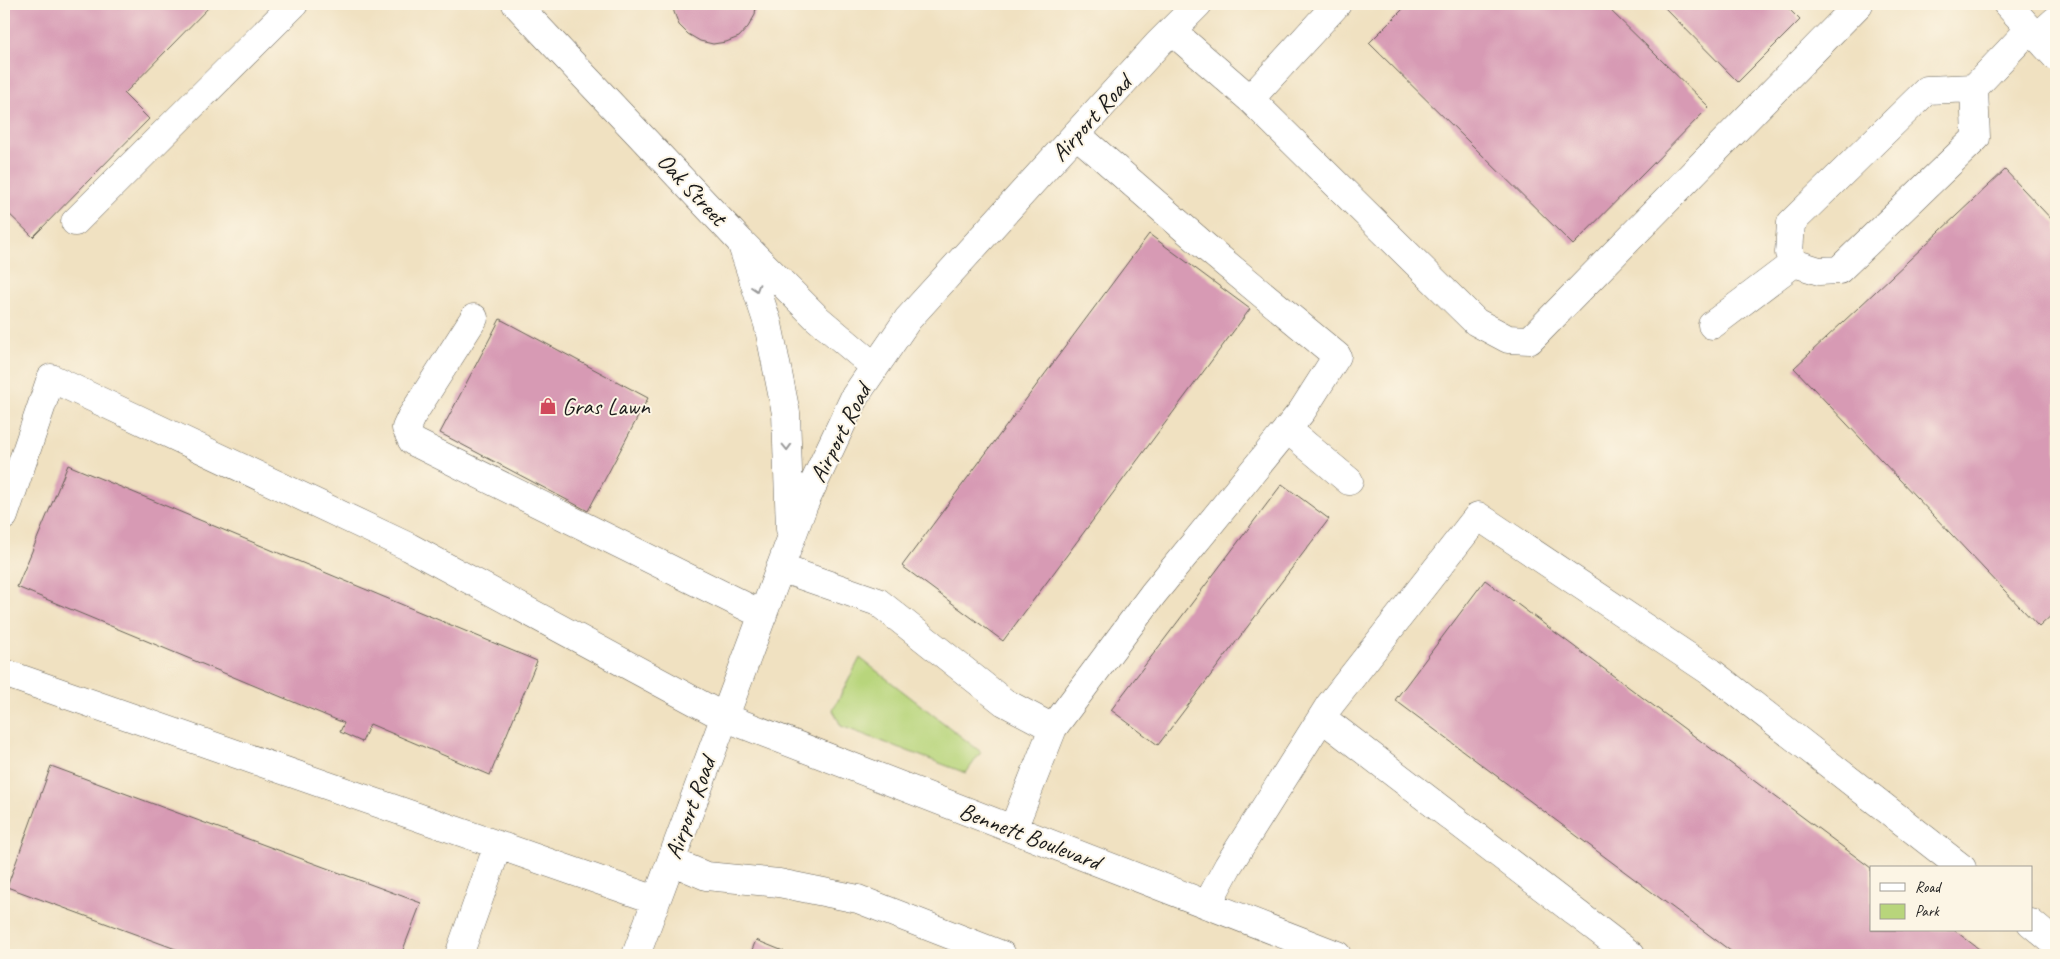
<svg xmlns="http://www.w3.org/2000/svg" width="2060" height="959" font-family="Caveat,sans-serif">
<rect width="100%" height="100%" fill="#fcf5e5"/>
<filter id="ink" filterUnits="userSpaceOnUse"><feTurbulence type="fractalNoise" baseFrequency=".02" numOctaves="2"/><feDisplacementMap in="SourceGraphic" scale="10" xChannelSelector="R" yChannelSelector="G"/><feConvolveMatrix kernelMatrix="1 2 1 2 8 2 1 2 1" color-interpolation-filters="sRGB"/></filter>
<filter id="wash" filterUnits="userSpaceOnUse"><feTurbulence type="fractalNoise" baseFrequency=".0096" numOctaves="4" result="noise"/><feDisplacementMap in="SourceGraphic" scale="20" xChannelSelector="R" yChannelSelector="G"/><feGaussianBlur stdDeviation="1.12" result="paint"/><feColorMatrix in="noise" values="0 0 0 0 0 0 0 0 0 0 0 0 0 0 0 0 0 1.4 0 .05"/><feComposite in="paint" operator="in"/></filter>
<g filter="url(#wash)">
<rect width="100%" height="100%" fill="#f0e1c1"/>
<path fill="#b8d57b" stroke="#6a784c" d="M860,658l121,94 -15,21 -125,-47 -8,-16z"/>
<g id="blocks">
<path fill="#d79ab4" d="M4,4h208l-88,90 25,25 -116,118 -29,-28z
M673,4h83l-1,11 -7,12 -9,10 -13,5 -13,2 -13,-3 -12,-7 -9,-9 -5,-13z
M1408,4h196l105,103 -136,138 -204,-202z
M1661,4h123l16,16 -62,62z
M2005,170l51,54v387l-17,16 -245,-259z
M1149,234l101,75 -247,332 -101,-75z
M500,319l148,79 -60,113 -148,-78z
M68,465l469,196 -47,114 -120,-51 -8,18 -22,-10 4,-9 -327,-136z
M1282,484l47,35 -171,226 -47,-35z
M1485,580l386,288v62h83l33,25h-251l-341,-255z
M51,766l370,137 -20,52h-209l-185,-68z
M756,940l37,15h-43z"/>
</g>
</g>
<g filter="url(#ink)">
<use href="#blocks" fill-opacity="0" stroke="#666156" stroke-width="1"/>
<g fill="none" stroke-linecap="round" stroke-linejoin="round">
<g stroke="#666156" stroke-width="29">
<path id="minor" d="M516,4l225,238 77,77 57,48
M2007,4l49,53
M1172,31l78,68 87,-95
M2037,37l19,-17
M1974,88l2,50 -137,132 -20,1 -25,-8 -5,-10 2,-30 136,-133z
M1974,88l56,-59
M1250,99l226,223 32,17 22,1 329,-336
M75,222l219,-218
M742,245l26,79 18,89 4,116
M474,318l-63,99 -5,11 6,13 351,174
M1712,325l82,-62
M1287,429l62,52
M4,516l47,-138 358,169 315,170 613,238
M780,568l98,34 126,100 49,26
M4,673l652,227
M1322,718l309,237
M1013,829l40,-101 100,-134 149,-183 35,-55 -130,-108 -131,-114
M671,861l35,15 73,7 79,16 144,56
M1207,905l21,-39 101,-160 149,-190 233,156 251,196
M2031,923l25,21
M459,955l39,-110
M636,955l168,-451 51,-108 53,-77 250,-275 40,-40"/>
</g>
<use href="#minor" stroke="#fff" stroke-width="28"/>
</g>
<defs><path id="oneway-chevron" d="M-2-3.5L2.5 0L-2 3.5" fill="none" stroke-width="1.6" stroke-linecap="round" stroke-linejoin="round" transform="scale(1.25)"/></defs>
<g stroke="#999">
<use href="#oneway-chevron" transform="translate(756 288) rotate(72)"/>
<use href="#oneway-chevron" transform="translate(787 447) rotate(88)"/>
</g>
</g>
<defs>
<g id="shop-bare" transform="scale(1.35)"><path d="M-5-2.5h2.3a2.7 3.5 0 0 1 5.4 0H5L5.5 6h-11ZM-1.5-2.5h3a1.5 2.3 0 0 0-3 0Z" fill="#d1495b" stroke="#fcf5e5" stroke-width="2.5" paint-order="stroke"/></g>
</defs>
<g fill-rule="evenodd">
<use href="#shop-bare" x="548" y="406"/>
</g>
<g text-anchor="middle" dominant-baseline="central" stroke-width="4" stroke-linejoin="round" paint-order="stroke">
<g font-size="24" fill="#1c1c1c" stroke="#fcf5e5">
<text transform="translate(1091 118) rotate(-48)">Airport Road</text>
<text transform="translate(692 189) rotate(47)">Oak Street</text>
<text transform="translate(840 433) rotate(-63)">Airport Road</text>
<text transform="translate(690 808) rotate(-70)">Airport Road</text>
<text transform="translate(1030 836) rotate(21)">Bennett Boulevard</text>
</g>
<g font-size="24" fill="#1c1c1c" stroke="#fcf5e5" text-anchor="start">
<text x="562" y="406">Gras Lawn</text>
</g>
</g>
<rect width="2060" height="959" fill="none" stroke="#fcf5e5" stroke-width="20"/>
<rect x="1870" y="866" width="162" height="65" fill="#fcf5e5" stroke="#a29e95"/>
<rect x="1880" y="883" width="25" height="8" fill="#ffffff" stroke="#a29e95"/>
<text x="1915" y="892" font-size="15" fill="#1c1c1c">Road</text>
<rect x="1880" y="904" width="25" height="15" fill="#b8d57b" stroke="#a29e95"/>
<text x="1915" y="916" font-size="15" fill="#1c1c1c">Park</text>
</svg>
